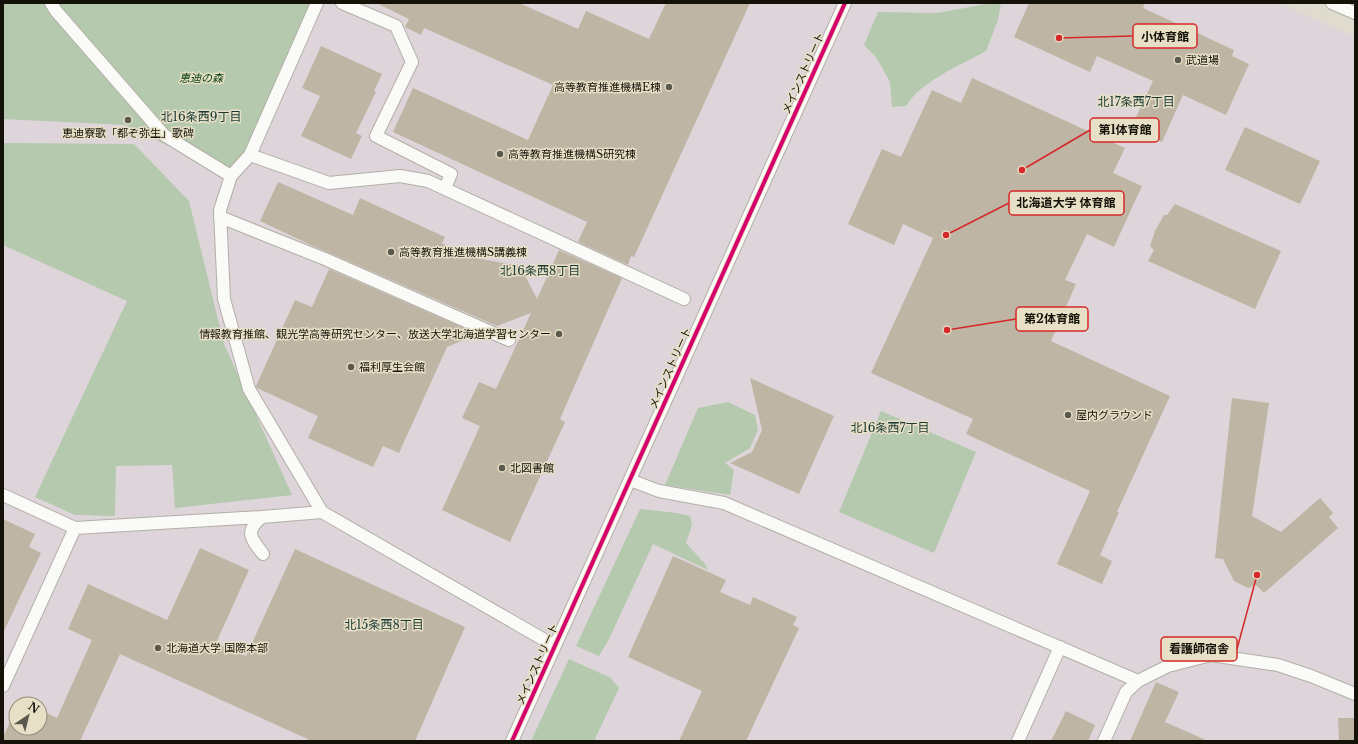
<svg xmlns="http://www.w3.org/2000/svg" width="1358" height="744" font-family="'Libre Baskerville','Noto Sans JP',serif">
<rect width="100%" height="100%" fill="#dfdbce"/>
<path fill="#ddd5da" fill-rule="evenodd" d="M3,3h1275l77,34v704h-1352zM16,704h24v24h-24z"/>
<path fill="#b4c9ae" d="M3,3h314l-67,152 -19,21 -106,-51 -122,-6z
M991,3h10l-3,17 -12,31c-25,14 -65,30 -80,55l-14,1 -2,-25 -14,-25 -12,-12 14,-33 60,1z
M3,143l131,1 55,57 35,143 68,151 -117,13 -3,-43 -56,1 -1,50 -40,-1 -40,-18 92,-196 -124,-56z
M728,402l27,13 3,15 -8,18 -25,15 9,7 -4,25 -65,-10 33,-77z
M881,411l95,41 -42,101 -95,-41z
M640,509l37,4 13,3 2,9 -6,18 19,21 3,6 -55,-26 -44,95 -10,17 -23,-10z
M569,659l42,19 8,10 -25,53h-63z"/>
<path fill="#bfb5a4" d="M376,3h143l59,26 8,-18 63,28 17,-36h84l-116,254 -3,-1 -3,9 -50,-23 9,-20 -194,-90 20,-44 115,52 25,-55 -129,-57 -3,7 -16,-8 4,-8z
M1029,3h116l-2,5 91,42 -2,6 17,8 -23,51 -43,-20 -21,47 -31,-14 22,-47 -56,-25 -7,16 -76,-35z
M321,46l61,28 -8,17 2,1 -20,41 6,3 -11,23 -50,-23 19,-40 -18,-8z
M972,78l153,70 -12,25 29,13 -28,61 -27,-13 -22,46 11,4 -25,57 119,55 -53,116h2l-19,43 12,6 -10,23 -45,-20 33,-73 -124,-57 7,-15 -102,-46 62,-135 -30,-14 -9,21 -46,-21 34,-75 19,8 31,-67 29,13z
M1245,127l75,34 -20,43 -75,-34z
M278,182l75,33 7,-17 85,39 -3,6 23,13 55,10 17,33 22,-49 63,28 -62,141 5,3 -55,120 -68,-32 38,-84 -18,-8 17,-36 17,7 35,-76 -34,13 -186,-81 -51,-24z
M1175,204l106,47 -26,58 -107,-48 6,-11 -4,-4 5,-15 9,-16h3z
M329,269l149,65 -31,13 -48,106 -16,-7 -10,21 -65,-29 10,-22 -61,-28 -1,-2 39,-86 17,7z
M750,378l84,38 -35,78 -69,-31 22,-11 10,-22z
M1232,398l37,5 -17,113 29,16 39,-34 13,15 -4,4 9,11 -74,65 -8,-8 -8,3 -14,-7 -11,-22 -8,-1z
M3,519l32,15 -6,13 12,6 -38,80z
M200,548l49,22 -33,73 30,13 49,-107 170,78 -50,114h-103l-192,-87 -40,87h-77v-4l13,-28v19h24v-18l17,8 35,-78 -24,-11 20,-45 79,36z
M673,556l53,24 -6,12 30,13 3,-8 44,20 -4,8 6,3 -53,113h-67l23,-50 -74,-34z
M1156,682l23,10 -14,30 43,19h-78z
M1066,711l29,14 -7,16h-37z
M1338,718h17v23h-16z"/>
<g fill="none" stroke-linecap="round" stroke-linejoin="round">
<g stroke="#b2afa5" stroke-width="14">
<path id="service" d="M51,3l5,8 108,124 67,41 -11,34 4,89 25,90 73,123
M342,3l54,23 16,36 -36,74 75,38 -6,14
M1332,3l23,10
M250,155l79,28 71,-7 28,5 256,118
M231,176l19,-21 67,-152
M220,217l105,42 184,81
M630,480l29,11 65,12 414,178
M3,495l72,33
M262,517c-18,15 -11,21 1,37
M3,686l72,-158 187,-11 60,-5 233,134
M512,741l333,-738
M1018,741l42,-94
M1104,741l22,-49 12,-11 30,-15 43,-11 67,10 33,11 44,18"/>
</g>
<use href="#service" stroke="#fafaf8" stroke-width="12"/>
<g stroke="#e7dfc6" stroke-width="6">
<path id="cycleway" d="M512,741l333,-738"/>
</g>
<use href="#cycleway" stroke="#d6006c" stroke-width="4"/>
</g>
<g fill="#5b584d" stroke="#e7dfc6" stroke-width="1.5">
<circle cx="1178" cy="60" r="4"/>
<circle cx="669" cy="87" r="4"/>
<circle cx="128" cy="120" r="4"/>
<circle cx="500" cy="154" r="4"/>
<circle cx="391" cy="252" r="4"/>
<circle cx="559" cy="334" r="4"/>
<circle cx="351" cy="367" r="4"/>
<circle cx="1068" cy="415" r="4"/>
<circle cx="502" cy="468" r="4"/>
<circle cx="158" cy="648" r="4"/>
</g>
<g text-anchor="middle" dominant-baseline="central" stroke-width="3" stroke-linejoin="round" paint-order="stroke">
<g font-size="11" fill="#141108" stroke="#e7dfc6" text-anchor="start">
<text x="1186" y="60">武道場</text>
<text x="661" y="87" text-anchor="end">高等教育推進機構E棟</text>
<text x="128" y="133" text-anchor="middle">恵迪寮歌「都ぞ弥生」歌碑</text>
<text x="508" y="154">高等教育推進機構S研究棟</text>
<text x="399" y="252">高等教育推進機構S講義棟</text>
<text x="551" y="334" text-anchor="end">情報教育推館、観光学高等研究センター、放送大学北海道学習センター</text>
<text x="359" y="367">福利厚生会館</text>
<text x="1076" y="415">屋内グラウンド</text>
<text x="510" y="468">北図書館</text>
<text x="166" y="648">北海道大学 国際本部</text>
</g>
<g font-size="11" fill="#141108" stroke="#e7dfc6">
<text transform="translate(803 73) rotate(-66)">メインストリート</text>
<text transform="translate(670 368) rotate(-66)">メインストリート</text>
<text transform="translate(537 664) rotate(-66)">メインストリート</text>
</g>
<g font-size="11" font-style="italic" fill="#074212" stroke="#e7dfc6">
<text x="201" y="78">恵迪の森</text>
</g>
<g font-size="12" fill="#193a35" stroke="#e7dfc6">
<text x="1136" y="101">北17条西7丁目</text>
<text x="201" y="116">北16条西9丁目</text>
<text x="540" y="270">北16条西8丁目</text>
<text x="890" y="427">北16条西7丁目</text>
<text x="384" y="624">北15条西8丁目</text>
</g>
</g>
<path fill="none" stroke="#d62828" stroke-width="1.5" d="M1059 38L1133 36M1022 170L1090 130M946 235L1009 203M947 330L1016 319M1257 575L1237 649"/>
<g fill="#d62828" stroke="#e7dfc6" stroke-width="1.5">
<circle cx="1059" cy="38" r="4"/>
<circle cx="1022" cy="170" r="4"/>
<circle cx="946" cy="235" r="4"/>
<circle cx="947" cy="330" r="4"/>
<circle cx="1257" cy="575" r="4"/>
</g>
<g fill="#e7dfc6" stroke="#d62828" stroke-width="1.5">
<rect x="1133" y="24" width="64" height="24" rx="4"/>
<rect x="1090" y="118" width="69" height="24" rx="4"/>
<rect x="1009" y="191" width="115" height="24" rx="4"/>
<rect x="1016" y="307" width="72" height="24" rx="4"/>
<rect x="1161" y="637" width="76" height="24" rx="4"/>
</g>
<g font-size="12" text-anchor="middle" font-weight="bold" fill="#141108">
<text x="1165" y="41">小体育館</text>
<text x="1125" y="134">第1体育館</text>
<text x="1066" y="207">北海道大学 体育館</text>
<text x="1052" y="323">第2体育館</text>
<text x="1199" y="653">看護師宿舎</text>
</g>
<rect width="1358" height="744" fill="none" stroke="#141108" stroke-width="8"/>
<g transform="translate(28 716) rotate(35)"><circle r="19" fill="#e7dfc6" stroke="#938d7a"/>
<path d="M0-3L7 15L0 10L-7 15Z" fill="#5b584d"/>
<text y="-6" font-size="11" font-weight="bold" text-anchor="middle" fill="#141108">N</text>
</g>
</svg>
